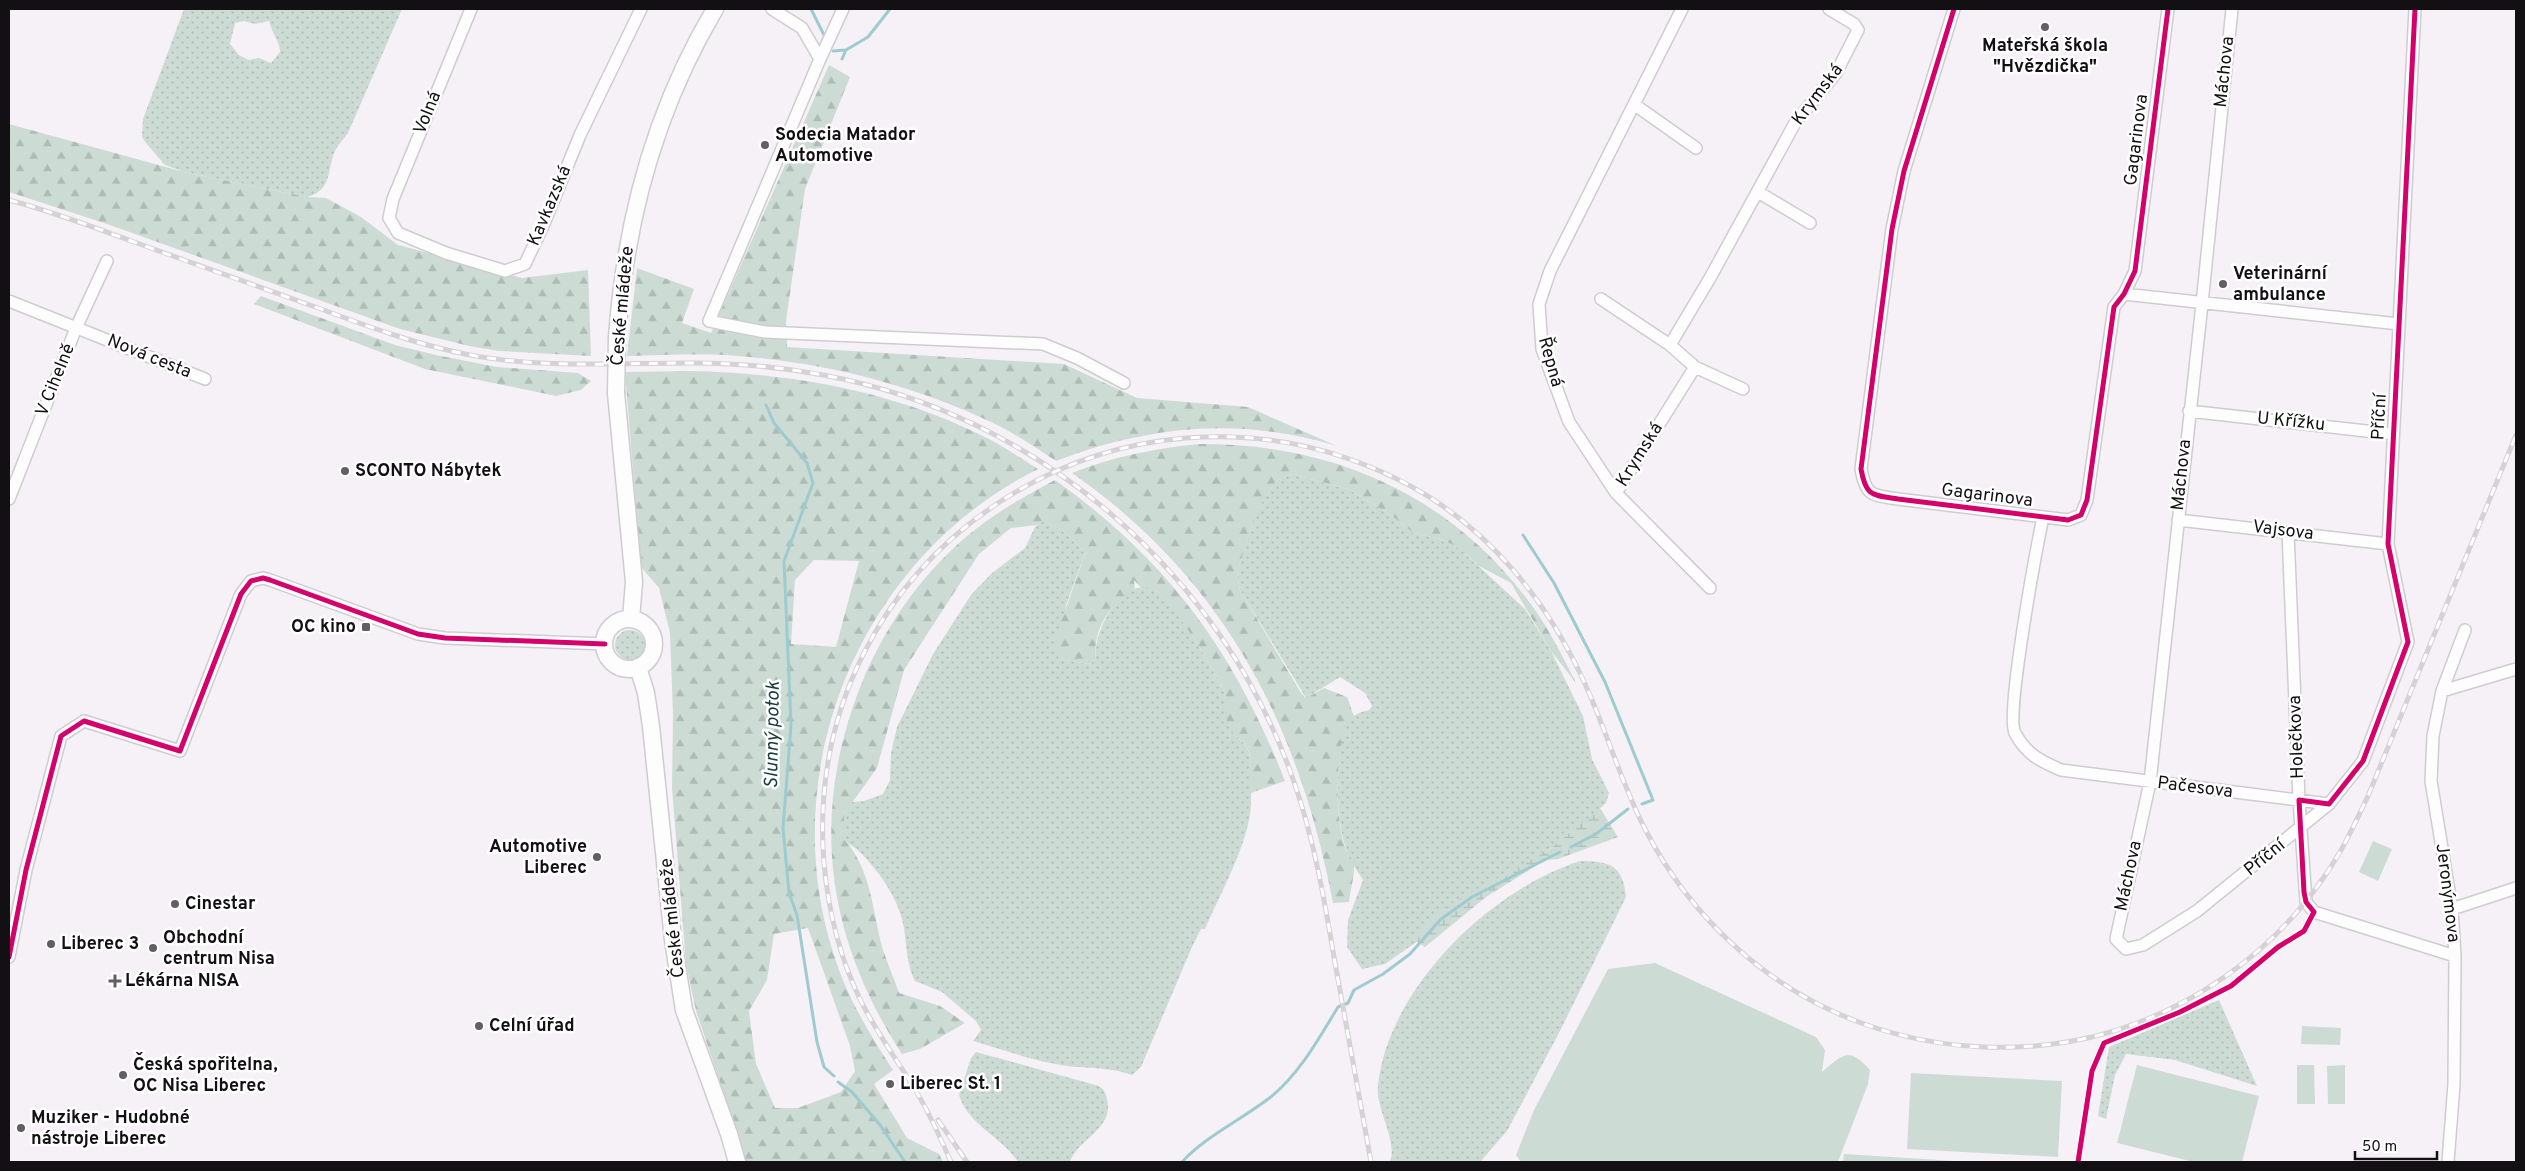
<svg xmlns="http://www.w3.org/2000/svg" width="2525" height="1171" font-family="Overpass,sans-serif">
<defs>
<pattern id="grass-dots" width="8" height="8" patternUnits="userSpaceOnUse" patternTransform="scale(1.25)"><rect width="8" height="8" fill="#ccdcd5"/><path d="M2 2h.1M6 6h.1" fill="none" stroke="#aebcb6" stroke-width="1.8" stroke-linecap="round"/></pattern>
<pattern id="forest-firs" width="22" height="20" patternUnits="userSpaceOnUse" patternTransform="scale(1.25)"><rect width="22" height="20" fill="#ccdcd5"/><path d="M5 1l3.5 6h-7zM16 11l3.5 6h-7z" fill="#aebcb6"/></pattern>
<pattern id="wetland-marsh" width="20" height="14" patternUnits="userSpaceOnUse" patternTransform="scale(1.25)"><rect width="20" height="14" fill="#ccdcd5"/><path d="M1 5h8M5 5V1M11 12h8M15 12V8" fill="none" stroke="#aebcb6"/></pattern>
</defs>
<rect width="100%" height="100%" fill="#f6f1f7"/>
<path fill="url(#grass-dots)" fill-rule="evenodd" d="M184,9h218l-54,124c-3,5 -9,10 -12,16 -10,19 -2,41 -29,48l-123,-25 -19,-7 -19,-22 -4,-6 1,-18zM244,21l11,3 14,-3c3,13 11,20 11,31l-9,11 -12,-5 -10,2 -10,-5 -9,-11 5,-21z
M1292,474l56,15 43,26 22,18 28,6 18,9 66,61 26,42 32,65 9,43 17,34 -3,10 -39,34 -182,127 -23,5 -15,-22 1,-27 15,-40c-6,-10 -14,-20 -17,-31 -10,-29 -13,-97 1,-126 5,-8 13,-11 22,-13l3,-4 -7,-13 -25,-16 -34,21 -66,-108 -3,-17 20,-63 19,-29z
M1042,521c19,6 31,17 43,33l-19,51 -7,54 31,5 6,-5c-4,-26 24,-80 56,-71 17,6 63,82 71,101 6,13 2,27 8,40 4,9 15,12 18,24 4,15 2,36 2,52 -2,38 -31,89 -46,124h-4l-9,18 -51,120 -9,8c-17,-6 -35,-7 -53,-8 -35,-2 -72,-16 -106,-26l8,-11 -5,-9 -34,-29 -27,-11c-11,-22 -7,-46 -15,-68 -7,-22 -23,-43 -38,-59 -5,-6 -13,-9 -18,-15v-25l8,-12 12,-1 19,-7 7,-14 1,-27 6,-26 36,-73 38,-59 20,-21 34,-26 10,-21z
M615 645a15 15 0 1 1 30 0a15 15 0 1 1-30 0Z
M1580,861c30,0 43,4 46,36l-66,134 -53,100 -27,31h-90c8,-22 -15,-53 -12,-77 11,-98 112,-195 202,-224z
M2219,1000l38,86 -82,-26 -49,-6 -11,21 -9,44 -8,-3 11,-69z
M976,1052l123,34c5,3 7,8 8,13 8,30 -30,40 -37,63h-52c-16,-25 -50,-37 -59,-67l12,-37z"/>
<path fill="url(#forest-firs)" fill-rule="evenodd" d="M829,65l21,12 -45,112 -19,132 1,26 277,17 73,34 111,9 89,39c-96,-29 -187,-21 -281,15 -20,-13 -40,-27 -61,-37 -85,-41 -176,-63 -270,-69 -32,-1 -65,0 -98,1l10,-88 57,21 -12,34 29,10z
M9,124l175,48 123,25 19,1 35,19 37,28 124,33 66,-8 3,86 -92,-5 -30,-5 -69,-17 -290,-104 -101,-33z
M261,296l134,49 41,10 61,12 81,6 13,8 -10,9 -25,6 -131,-27 -171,-65z
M690,371c103,2 207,21 299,68 17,9 33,20 49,30 -175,87 -264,297 -205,483 13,43 35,80 60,118l-19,14 33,54 32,16 4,8h-199l-5,-24 -43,-127 -10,-47 -14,-177 1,-72 -3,-82 -11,-45 -18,-21 -16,-195zM814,560l45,1 -23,86 -45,-3 4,-64zM808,928l42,118 5,25 -14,21 -43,16h-23l-19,-44 -7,-53 18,-31 7,-46z
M1199,444c135,-1 254,52 334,163 17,24 30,50 43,76l-25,-32 -40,-68 -32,-17 -20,-18 -18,-9 -28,-6 -22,-18 -43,-26 -56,-15 -16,7 -19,30 -20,62 3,17 61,103 5,5 18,-10 23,9 7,19c-22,21 -19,106 -8,134 2,5 7,9 8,14 1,11 -4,27 -5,38l-16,1c-34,-178 -109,-324 -261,-430 40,-16 84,-25 127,-29z
M1055,480c113,80 180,173 230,301l-34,12c-4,-13 2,-27 -2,-41 -4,-11 -11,-13 -17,-20 -9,-11 -4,-28 -8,-41 -6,-17 -56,-97 -71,-102 -4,-2 -9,-1 -12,-1l-7,-8 1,10c-25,12 -43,41 -39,69l-6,5 -31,-5 -5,-17 31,-88c-12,-16 -24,-27 -43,-33l-5,4 -26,3 -32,26 -75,116 -27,98 -33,46v25c28,31 28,72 39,111 5,14 11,29 16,43l41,13 25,17 -45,26 -18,5c-77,-118 -93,-242 -39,-374 22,-53 58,-105 103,-143 27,-23 57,-40 89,-57z"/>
<path fill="url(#wetland-marsh)" d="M1600,808l18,29 -60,22 -13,1 -59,37 -61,50 -11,-7 31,-33 104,-57z"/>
<path fill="#ccdcd5" d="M2373,841l19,8 -14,32 -19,-9z
M1655,963l161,74 9,13 -3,22c20,-17 27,-26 48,-2l-2,14 -30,78h-317l-5,-7 18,-45 74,-141z
M2302,1026l39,2 -1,17 -39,-1z
M2137,1065l122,31 -17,66h-48l-77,-19z
M2297,1065h17l1,39h-18z
M2345,1065v39h-17l-1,-38z
M1911,1073l151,8 -4,76 -151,-8z
M1844,1154l127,8h-128z"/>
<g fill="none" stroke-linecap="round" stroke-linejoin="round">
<path stroke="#9ecbd0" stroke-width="3" d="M811,9l13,26
M846,50l22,-13 22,-28
M833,51l13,-1 -4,9
M766,405l8,18 33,40 6,20 -29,78 7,164 -8,103 6,65 8,22 20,127 7,25 10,9
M1523,535l31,48 51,99 48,118 -11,4
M1571,847l25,-13 32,-25
M838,1082l14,10 28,33 25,37
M1182,1162c25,-27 61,-43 90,-66 28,-23 47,-58 66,-89l10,-4 6,-13 29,-16 27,-20 31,-35 31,-22 88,-45"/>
<g stroke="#cfccd0" stroke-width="14">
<path id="street" d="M471,9l-78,190 -4,19 9,15 48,20 59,18 20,-7 18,-38 37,-91 61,-126
M772,9l30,19 18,31 23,-50
M1682,9l-132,262 -11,33 3,45 27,73 47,71 94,95
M1954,9l-50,162 -12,58 -31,240c5,28 11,26 37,30l170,21 13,-5 6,-15 27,-193 10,-13 11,-23 33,-262
M2232,9l-30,295 -52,478 -34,157 10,10 17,-4 54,-34 132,-107 34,-43 45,-119 -20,-98 27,-535
M820,59l-111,262 56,11 278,12 34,14 47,25
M1635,105l61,43
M1758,192l52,31
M2124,294l275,30
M1601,299l69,46
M9,301l196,78
M1695,367l48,22
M2189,411l204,23
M1616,493l79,-126 -25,-22 40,-67 85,-155 41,-50 22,-43 -4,-6 -25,-15
M9,499l67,-171 31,-67
M2043,517c-6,29 -38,199 -28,216 11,21 25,28 46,37l268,34
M2178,520l210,24
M2288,532l11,268 7,102 8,10 141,44
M2442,691l74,-22
M2452,909l64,-21
M9,957l17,-87 35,-134 23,-15 96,30 61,-157 10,-13 12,-3 7,2 148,54 27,4 160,6
M2448,1162l6,-78 1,-128 -3,-47 -21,-128 2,-45 9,-45 23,-61"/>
</g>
<g stroke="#cfccd0" stroke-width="19">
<path id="secondary" d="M617,338c8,-117 38,-228 98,-329
M616,393l18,189 -3,37
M604 644a25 25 0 1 1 50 0a25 25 0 1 1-50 0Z
M638,667l8,26 5,33 22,214 11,70 45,124 8,28"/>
</g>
<use href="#street" stroke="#fefdfe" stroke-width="11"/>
<use href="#secondary" stroke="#fefdfe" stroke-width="16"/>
<g stroke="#d4d2d4" stroke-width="5">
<path id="rail" d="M9,200c42,11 84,27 125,42 63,23 125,45 187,67 48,18 95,35 144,45 75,15 151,9 227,9 44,0 88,4 131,12 217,40 400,200 471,407 20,57 30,116 40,175 12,69 25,137 37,205
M938,1120l29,42
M951,1162c-12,-27 -24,-54 -40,-79 -18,-29 -38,-56 -52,-86 -20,-42 -31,-89 -35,-134 -25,-310 295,-519 571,-385 93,45 158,128 197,222 18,43 32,88 53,129 46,90 126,163 222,196 72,25 151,29 225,12 94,-23 180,-82 234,-163 17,-24 29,-51 42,-78l148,-361"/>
</g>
<use href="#rail" stroke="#fff" stroke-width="3" stroke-dasharray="9" stroke-linecap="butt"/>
<g stroke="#cfccd0" stroke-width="19" stroke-linecap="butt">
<path id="secondary-bridge" d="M616,393l1,-55"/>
</g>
<use href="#secondary-bridge" stroke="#fefdfe" stroke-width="16"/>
<g stroke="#fff" stroke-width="8">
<path id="cycleway" d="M1954,9l-50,162 -12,58 -31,240c5,28 11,26 37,30l170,21 13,-5 6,-15 27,-193 10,-13 11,-23 33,-262
M9,957l17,-87 35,-134 23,-15 96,30 61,-157 10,-13 12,-3 7,2 148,54 27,4 160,6
M2078,1162l14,-91 12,-28 76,-31 51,-26 47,-39 26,-16 10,-19 -8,-10 -2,-10 -5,-92 30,4 34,-43 45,-119 -20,-98 27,-535"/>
</g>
<use href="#cycleway" stroke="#d6006c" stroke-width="5"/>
</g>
<g fill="#625f63" stroke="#fff" stroke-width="2">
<circle cx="2045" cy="27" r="5"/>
<circle cx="765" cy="145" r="5"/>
<circle cx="2223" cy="284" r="5"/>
<circle cx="345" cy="471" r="5"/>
<rect x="361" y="622" width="10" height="10" rx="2.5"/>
<circle cx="597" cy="857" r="5"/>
<circle cx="175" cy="904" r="5"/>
<circle cx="51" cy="944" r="5"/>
<circle cx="153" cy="948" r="5"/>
<path d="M112.5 973.5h5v5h5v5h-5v5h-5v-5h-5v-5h5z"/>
<circle cx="479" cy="1026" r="5"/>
<circle cx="123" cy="1075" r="5"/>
<circle cx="890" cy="1084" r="5"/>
<circle cx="21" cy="1128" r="5"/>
</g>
<g text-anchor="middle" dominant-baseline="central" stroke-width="5" stroke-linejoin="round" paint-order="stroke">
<g font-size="18" font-weight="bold" fill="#131014" stroke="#fff" text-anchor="start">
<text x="2045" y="46" text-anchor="middle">Mateřská škola<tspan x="2045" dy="21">"Hvězdička"</tspan></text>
<text x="775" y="135">Sodecia Matador<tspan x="775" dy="21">Automotive</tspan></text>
<text x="2233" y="274">Veterinární<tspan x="2233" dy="21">ambulance</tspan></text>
<text x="355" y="471">SCONTO Nábytek</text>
<text x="356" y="627" text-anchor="end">OC kino</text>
<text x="587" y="847" text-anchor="end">Automotive<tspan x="587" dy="21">Liberec</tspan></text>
<text x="185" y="904">Cinestar</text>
<text x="163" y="938">Obchodní<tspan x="163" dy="21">centrum Nisa</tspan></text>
<text x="61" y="944">Liberec 3</text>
<text x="125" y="981">Lékárna NISA</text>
<text x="489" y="1026">Celní úřad</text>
<text x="133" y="1065">Česká spořitelna,<tspan x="133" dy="21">OC Nisa Liberec</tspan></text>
<text x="900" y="1084">Liberec St. 1</text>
<text x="31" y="1118">Muziker - Hudobné<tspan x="31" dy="21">nástroje Liberec</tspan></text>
</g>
<g font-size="18" fill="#131014" stroke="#fff">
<text transform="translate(2225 72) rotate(-84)">Máchova</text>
<text transform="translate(1818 95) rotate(-53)">Krymská</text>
<text transform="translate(428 113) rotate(-68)">Volná</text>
<text transform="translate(2137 140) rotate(-83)">Gagarinova</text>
<text transform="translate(550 206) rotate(-67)">Kavkazská</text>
<text transform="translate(623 306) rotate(-85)">České mládeže</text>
<text transform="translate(149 357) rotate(22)">Nová cesta</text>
<text transform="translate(1550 362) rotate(74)">Řepná</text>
<text transform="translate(56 380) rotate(-68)">V Cihelně</text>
<text transform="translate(2380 417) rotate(-87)">Příční</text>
<text transform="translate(2291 422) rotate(6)">U Křížku</text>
<text transform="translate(1640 455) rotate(-58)">Krymská</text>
<text transform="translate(2182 475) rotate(-84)">Máchova</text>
<text transform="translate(1987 496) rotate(7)">Gagarinova</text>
<text transform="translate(2283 531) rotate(7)">Vajsova</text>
<text transform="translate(2297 737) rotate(-92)">Holečkova</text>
<text transform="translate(2195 788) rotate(7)">Pačesova</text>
<text transform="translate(2265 858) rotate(-39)">Příční</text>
<text transform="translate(2129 876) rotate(-78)">Máchova</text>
<text transform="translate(2447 893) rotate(83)">Jeronýmova</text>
<text transform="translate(673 918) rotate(-96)">České mládeže</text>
</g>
<g font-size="19" font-style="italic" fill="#193b3d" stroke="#fff">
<text transform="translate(773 735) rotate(-89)">Slunný potok</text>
</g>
</g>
<rect width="2525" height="1171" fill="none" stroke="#131014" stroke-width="20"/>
<path d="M2355 1151v8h82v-8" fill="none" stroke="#131014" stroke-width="2.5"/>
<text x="2362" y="1151" font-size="15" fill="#131014" stroke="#ffffff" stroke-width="4" paint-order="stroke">50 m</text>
</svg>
